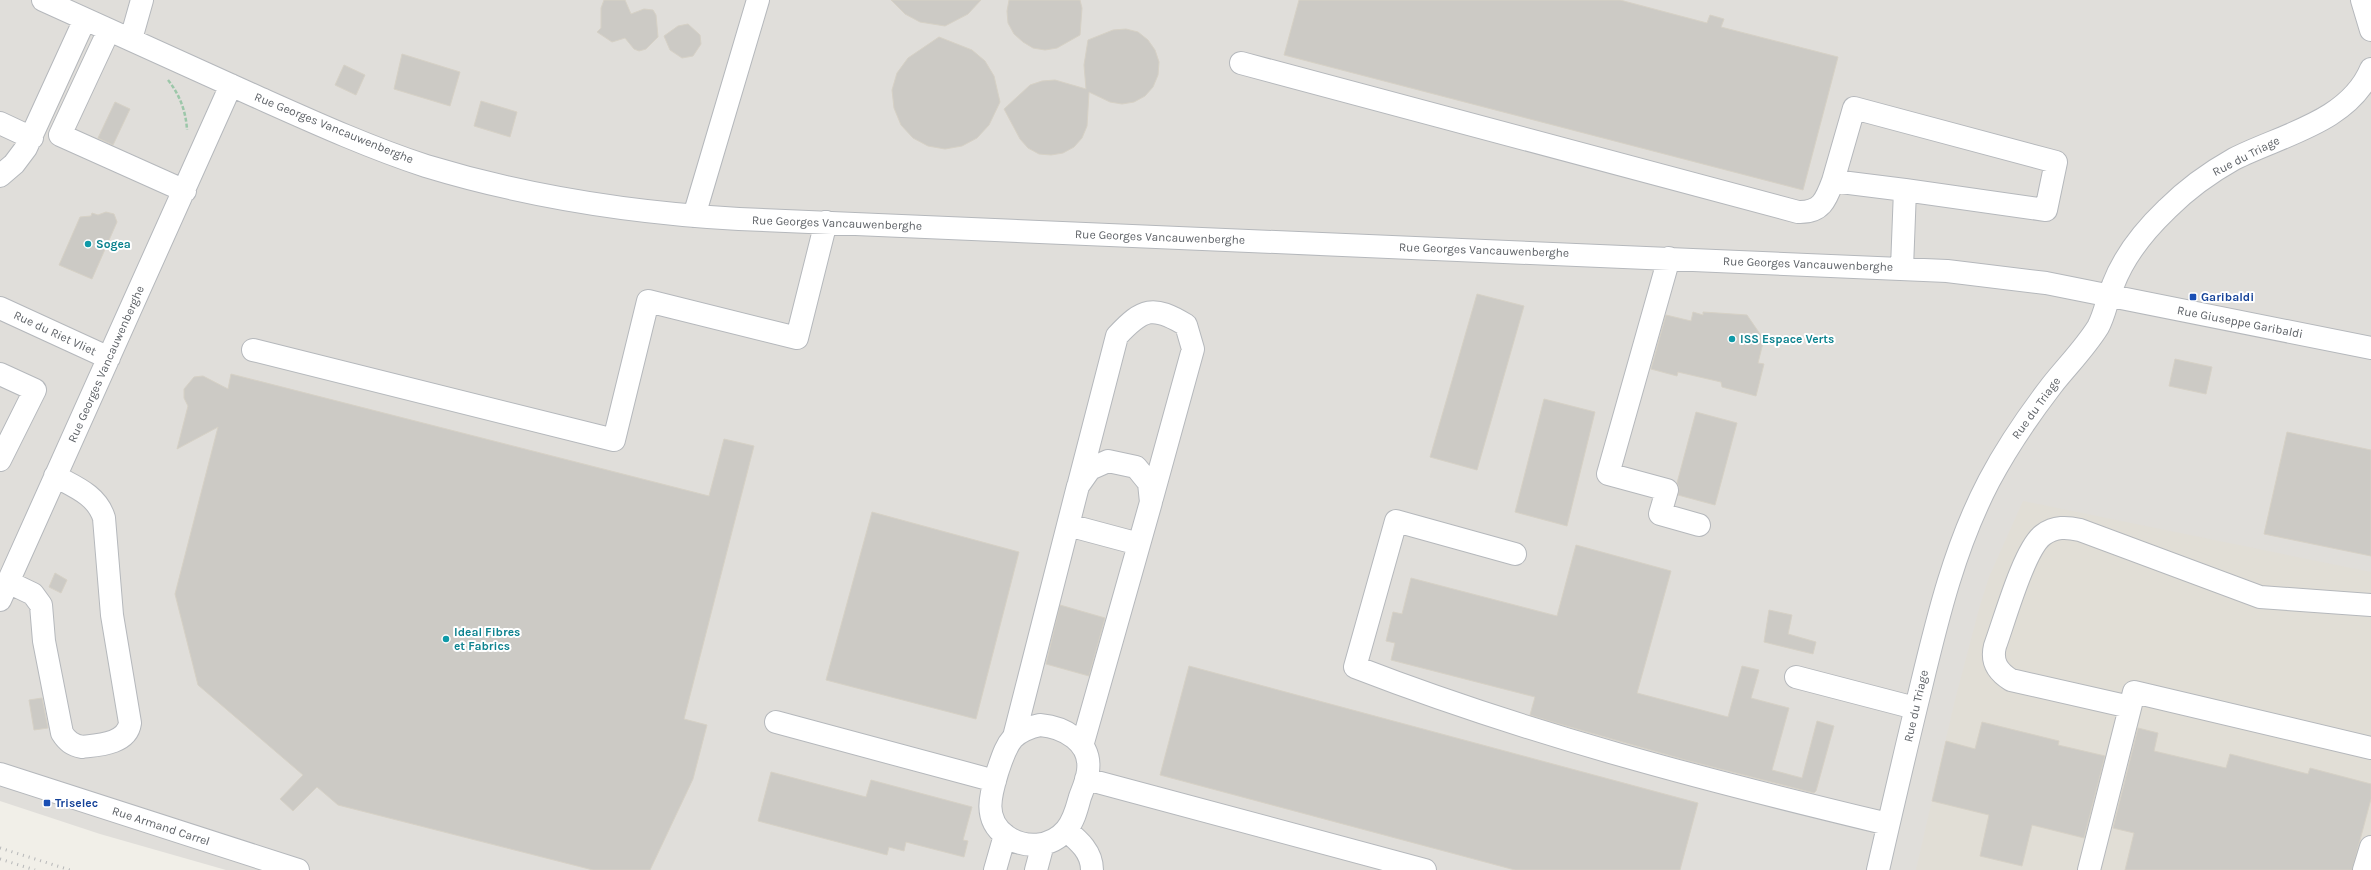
<svg xmlns="http://www.w3.org/2000/svg" width="2371" height="870" font-family="Karla,sans-serif">
<rect width="100%" height="100%" fill="#f1efe8"/>
<path fill="#e0deda" d="M0,0h2371v870h-2145l-126,-36 -100,-33z"/>
<path fill="#e1ded6" d="M2023,501l348,71v298h-455l38,-166 25,-95 10,-32z"/>
<path fill="#cccac5" stroke="#d6d1c6" d="M604,0h21l6,14 13,-5 9,1 3,5 2,22 -12,12 -7,2 -5,-2 -9,-11 -13,4 -15,-10 4,-4v-20z
M891,0h90l-13,14 -23,12 -25,-4 -15,-8z
M1009,0h71l2,8 -2,27 -23,13 -12,2 -12,-2 -10,-6 -9,-8 -6,-11 -1,-12z
M1299,0h321l87,23 3,-8 14,4 -3,8 117,30 -35,133 -519,-135z
M688,24l12,11 1,9 -8,12 -11,2 -12,-8 -6,-14 14,-10z
M1126,29l12,3 10,8 7,10 4,12 -1,13 -5,12 -8,9 -11,6 -12,2 -12,-2 -21,-10 -2,34 -5,12 -8,9 -11,6 -12,2 -12,-1 -11,-6 -8,-9 -16,-30 26,-24 12,-4 13,-1 31,9 -2,-24 4,-25 25,-10z
M939,37l33,13 13,11 9,15 6,26 -11,23 -12,13 -15,8 -17,3 -17,-3 -15,-8 -12,-13 -7,-17 -2,-18 5,-17 11,-15z
M402,54l58,18 -10,34 -56,-17z
M344,65l21,10 -9,20 -21,-10z
M481,101l36,11 -7,25 -36,-11z
M115,102l15,7 -17,36 -15,-7z
M106,212l8,2 3,8 -25,57 -33,-14 21,-48 11,-1 1,-3 6,2z
M1477,294l47,12 -47,164 -47,-13z
M1693,312l10,3v-3l44,3 13,19 5,1 -7,28 6,1 -8,32 -34,-9 -1,-5 -43,-10 -1,4 -26,-7 15,-54 25,6z
M2175,359l37,8 -6,27 -37,-8z
M231,374l478,122 15,-57 30,7 -70,273 23,6 -14,54 -43,91h-57l-255,-65 -21,-18 -24,24 -13,-12 23,-24 -105,-90 -23,-91 43,-167 -41,22 11,-43 -4,-8v-9l10,-12 9,-1 25,13z
M1544,399l51,13 -28,114 -52,-14z
M1696,412l41,11 -22,82 -37,-10 1,-8 -2,-4z
M2287,432l84,18v106l-107,-22z
M872,512l147,40 -43,167 -150,-39z
M1576,545l95,26 -34,122 91,24 14,-51 17,4 -8,28 38,10 -17,62 30,8 15,-57 17,5 -18,65 -2,2 -125,-32 -133,-38 -26,-8 5,-18 -144,-37 4,-17 -9,-2 7,-29 9,2 9,-36 146,38z
M55,573l12,7 -6,13 -12,-6z
M1060,605l45,13 -16,58 -43,-12z
M1769,610l23,5 -4,19 28,8 -3,12 -49,-12z
M1189,666l509,137 -18,67h-165l-355,-95z
M42,698l6,30 -14,2 -5,-30z
M1982,722l77,19 -1,4 47,11 -21,82 -52,-13 -10,41 -42,-10 9,-41 -57,-14 14,-60 29,8z
M2138,728l20,5 -4,18 72,17 4,-14 78,20 2,-6 61,16v15l-19,71h-227l9,-37 -21,-5z
M771,772l95,25 5,-17 101,27 -9,33 5,1 -4,16 -58,-15 -2,9 -15,-4 -2,8 -129,-34z"/>
<g fill="none" stroke-linecap="round" stroke-linejoin="round">
<g stroke="#b5b8bc" stroke-width="24">
<path id="minor" d="M43,0c71,32 142,64 212,96 56,25 113,51 171,70 102,31 207,47 313,53l1208,52 99,12 325,65
M2362,0l9,30
M109,30l-49,105 125,56
M131,39l11,-39
M1241,63l557,149c23,1 28,-12 35,-31
M0,123l32,15
M0,176l14,-12 12,-16 59,-129
M694,216l64,-216
M1669,258l-61,216 59,16 -7,24 39,11
M1902,268l3,-78 141,20 10,-48 -202,-54 -21,73 72,9
M0,308l109,50
M253,350l361,90 34,-139 149,37 29,-116
M0,374l35,16 -35,70
M1079,483l38,-147c26,-28 36,-31 69,-11l7,24 -41,149
M1068,525l71,19
M1515,554l-119,-33 -41,146c173,67 353,114 533,157
M8,582l25,12 8,11 3,36 18,92c5,8 10,12 20,14 16,-2 45,-3 48,-24l-18,-108 -8,-97c-7,-23 -29,-31 -49,-42
M0,600l231,-515
M1796,677l119,31
M2130,707l-119,-27c-13,-8 -20,-18 -16,-34 9,-24 29,-97 48,-111 12,-9 24,-8 37,-5l180,67 111,8
M776,722l219,59
M1040,725c24,2 52,17 48,46 -1,9 -5,18 -8,26 -3,11 -6,24 -14,33 -15,18 -42,19 -60,6 -24,-17 -15,-43 -8,-66 4,-11 7,-23 15,-32 8,-8 18,-11 27,-13z
M1014,737l64,-251 12,-17 18,-8 28,6 13,16 2,19 -69,244
M0,774l298,96
M1086,779l339,91
M1066,830c13,11 26,22 26,40
M995,870l10,-35
M1036,870l7,-26
M1878,870c14,-61 28,-122 43,-183 17,-71 34,-141 68,-206 18,-34 40,-66 63,-96 15,-19 33,-37 46,-58 7,-13 9,-28 15,-42 11,-29 32,-55 54,-76 20,-20 42,-36 67,-50 47,-24 115,-37 137,-90
M2089,870l45,-178 237,56
M2364,870l7,-23"/>
</g>
<path stroke="#9cc7a9" stroke-width="2.5" stroke-dasharray="4 2" stroke-linecap="butt" d="M168,80c12,15 18,32 19,50"/>
<use href="#minor" stroke="#fff" stroke-width="22"/>
<path stroke="#b6b7b8" stroke-width="3" stroke-dasharray="1 5" stroke-linecap="butt" d="M0,848l70,22
M0,859l35,11"/>
</g>
<g fill="#0f9aa8" stroke="#fff" stroke-width="1.5">
<circle cx="88" cy="244" r="4"/>
<circle cx="1732" cy="339" r="4"/>
<circle cx="446" cy="639" r="4"/>
</g>
<g fill="#1a4fb4" stroke="#fff" stroke-width="1.5">
<rect x="2189" y="293" width="8" height="8" rx="2"/>
<rect x="43" y="799" width="8" height="8" rx="2"/>
</g>
<g text-anchor="middle" dominant-baseline="central" stroke-width="4" stroke-linejoin="round" paint-order="stroke">
<g font-size="12" fill="#5f6368" stroke="#fff">
<text transform="translate(334 128) rotate(22)">Rue Georges Vancauwenberghe</text>
<text transform="translate(2246 156) rotate(-27)">Rue du Triage</text>
<text transform="translate(837 223) rotate(2)">Rue Georges Vancauwenberghe</text>
<text transform="translate(1160 237) rotate(2)">Rue Georges Vancauwenberghe</text>
<text transform="translate(1484 250) rotate(2)">Rue Georges Vancauwenberghe</text>
<text transform="translate(1808 264) rotate(2)">Rue Georges Vancauwenberghe</text>
<text transform="translate(2240 322) rotate(11)">Rue Giuseppe Garibaldi</text>
<text transform="translate(55 333) rotate(25)">Rue du Riet Vliet</text>
<text transform="translate(106 364) rotate(-66)">Rue Georges Vancauwenberghe</text>
<text transform="translate(2036 408) rotate(-54)">Rue du Triage</text>
<text transform="translate(1916 706) rotate(-77)">Rue du Triage</text>
<text transform="translate(161 826) rotate(18)">Rue Armand Carrel</text>
</g>
<g font-size="12" font-weight="bold" fill="#0d838f" stroke="#fff" text-anchor="start">
<text x="96" y="244">Sogea</text>
<text x="1740" y="339">ISS Espace Verts</text>
<text x="454" y="632">Ideal Fibres<tspan x="454" dy="14">et Fabrics</tspan></text>
</g>
<g font-size="12" font-weight="bold" fill="#164399" stroke="#fff" text-anchor="start">
<text x="2201" y="297">Garibaldi</text>
<text x="55" y="803">Triselec</text>
</g>
</g>
</svg>
